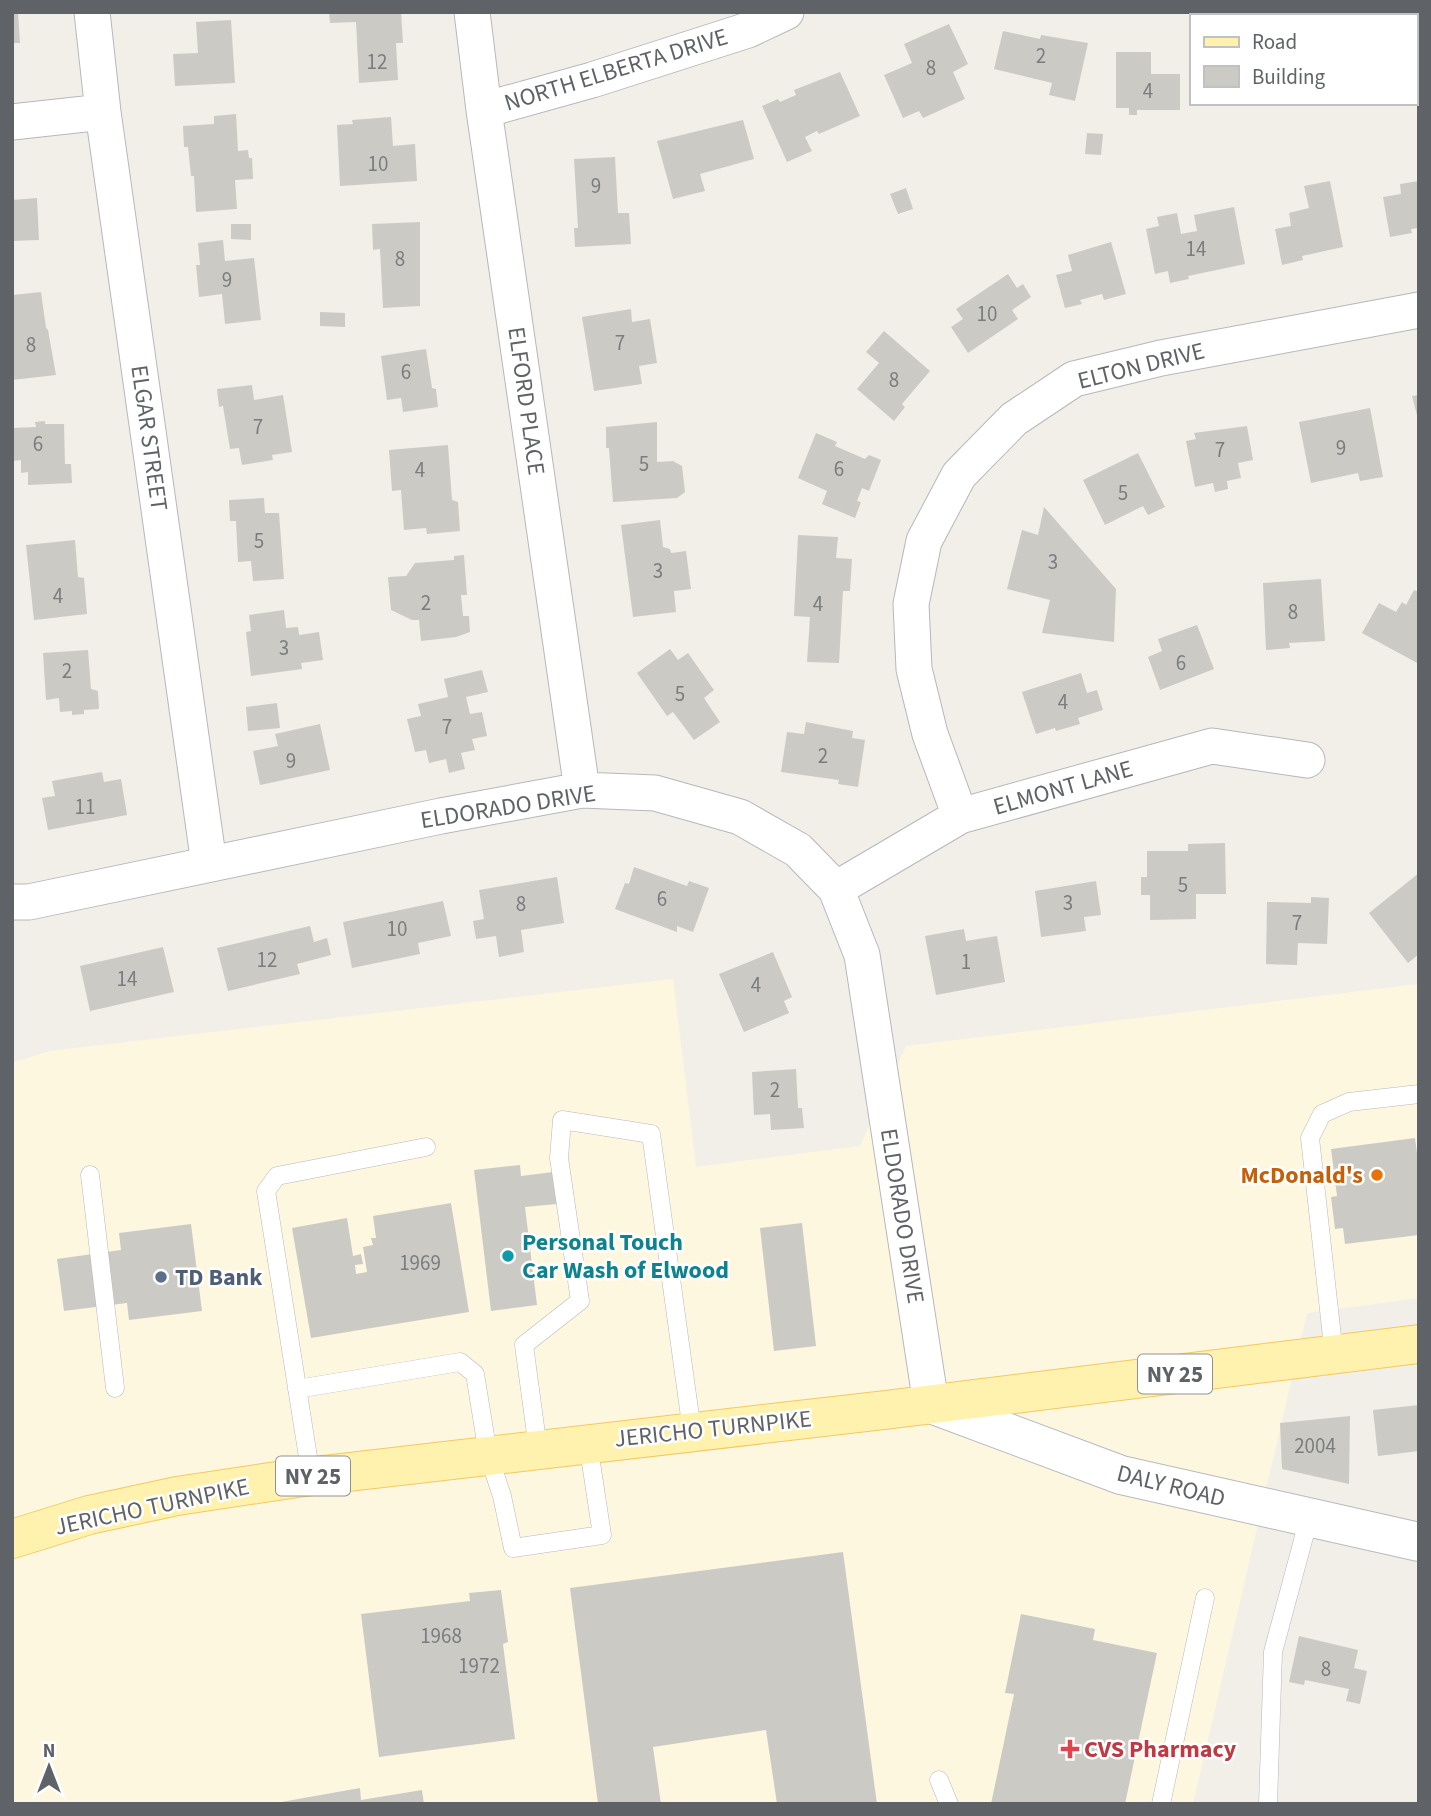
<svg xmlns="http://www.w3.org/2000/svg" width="1431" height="1816" font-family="'Source Sans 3',sans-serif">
<rect width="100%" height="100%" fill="#f1efe8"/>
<path fill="#fef7e0" d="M673,979l23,188 164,-21 46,-100 513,-62v314l-112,15 -114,491h-1181v-741l37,-12z"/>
<path fill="#cccac5" d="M12,12h6l2,31h-8z
M329,12h72l2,31h-7l2,37 -39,3 -3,-61 -26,1z
M1413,12l1,4h-16l-1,-3z
M231,20l4,63 -60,3 -2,-32 25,-1 -2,-31z
M949,24l19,40 -15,8 12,27 -42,19 -4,-7 -16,7 -19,-43 28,-12 -8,-19z
M1003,31l37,8 1,-4 47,8 -13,58 -26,-6 3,-12 -58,-14z
M1116,52h35v22h29v36h-43v5h-8v-7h-13z
M840,72l20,44 -41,18 -2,-3 -12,6 7,14 -25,11 -25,-56 16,-7 2,3 16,-7 -2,-5z
M236,114l2,37 10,-1 1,8h3l1,21 -18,1 2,29 -41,3 -2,-36h-3l-3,-29h-4l-1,-21 31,-2v-8z
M391,117l2,29 22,-2 2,37 -77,5 -3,-61 16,-1 -1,-4z
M743,120l11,39 -54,15 5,17 -32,8 -16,-58z
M1087,133l16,1 -2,21 -16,-1z
M615,157l3,56h11l2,31 -56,3 -1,-19h4l-4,-69z
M1330,181l13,66 -41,9 1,4 -21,5 -7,-36 16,-3 -2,-13 20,-5 -5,-22z
M1419,181v47l-8,1 1,4 -22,4 -7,-40 18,-3 -1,-10z
M906,188l7,21 -15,5 -8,-20z
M37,198l2,42 -27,1v-41z
M1234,207l11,57 -57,12 1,3 -19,4 -2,-12 -13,3 -9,-45 13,-3 -2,-9 20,-4 4,21 16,-3 -3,-16z
M420,222v84l-37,2 -3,-59 -7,1 -1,-26z
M231,224h20v16l-20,-1z
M223,240l2,21 29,-3 7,62 -36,4 -3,-30 -23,3 -3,-32h4l-2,-22z
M1111,242l15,52 -22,6 -2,-6 -22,6 2,4 -17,4 -9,-33 16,-4 -4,-16z
M1008,274l9,14 6,-4 8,13 -19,13 6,9 -50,34 -17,-26 12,-8 -7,-10z
M41,292l5,36 2,2 8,45 -44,5v-85z
M631,309l1,13 18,-3 7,44 -18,3 3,18 -48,7 -12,-74z
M320,312l25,1v14l-25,-1z
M884,331l46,40 -28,33 3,3 -11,14 -37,-32 22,-26 -13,-11z
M426,349l6,39 4,1 2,18 -35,5 -2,-14 -14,2 -6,-44z
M252,385l2,15 29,-5 9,57 -20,3 1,5 -31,5 -3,-17 -9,1 -7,-43 -4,1 -2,-18z
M1419,395v24h-1l-6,-23z
M1370,408l13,69 -23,4 -2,-8 -47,10 -12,-61z
M45,421v3h19l1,40h6l1,19 -44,2v-13l-7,1v-13l-9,1v-33l24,-1 -1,-5z
M657,422v40l16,-1 9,5 3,26 -8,6 -64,4 -4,-54h-3v-21z
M1247,426l6,34 -15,3 3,15 -14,3 1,8 -13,3 -2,-9 -18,4 -9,-46 10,-2 -2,-6z
M816,433l21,9 -2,4 30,13 4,-4 12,5 -12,31 -7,-3 -5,13 4,1 -6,16 -33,-14 5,-13 -29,-13z
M448,445l4,55 6,2 2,29 -33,3 -1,-6 -22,2 -3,-40 -9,1 -3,-41z
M1138,453l27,54 -17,8 -5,-9 -38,19 -22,-45z
M264,498l1,15h14l5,66 -31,2 -2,-20 -13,1 -2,-41h-6l-1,-21z
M1044,507l72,82 -2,53 -72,-9 8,-33 -43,-11 15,-59 16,5z
M660,520l3,27 7,2 1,4 15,-2 5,38 -17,2 2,21 -43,5 -12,-92z
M798,535l40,2 -2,21 16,1 -2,32h-7l-4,72 -32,-1 3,-45 -16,-1z
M75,540l3,37 6,1 3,36 -53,6 -8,-75z
M464,555l3,40h-6l2,21h6l1,16 -14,5 -35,4 -2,-21h-7l-21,-10 -3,-33 18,-1 9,-13 39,-3v-4z
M1321,579l4,62 -36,2 1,5 -24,2 -3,-67z
M1414,590l5,2v72l-57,-31 17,-30 17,9 6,-10 4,3z
M284,610l2,18 12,-1 1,8 20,-3 4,28 -22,3 1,6 -51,7 -5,-44 5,-1 -2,-16z
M1197,625l17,44 -54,21 -12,-33 14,-6 -4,-12z
M670,649l8,11 10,-7 26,37 -10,8 16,24 -26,18 -21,-28 -6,4 -30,-43z
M88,650l3,39 7,2 1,18 -15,1v4l-12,1v-4l-12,1 -1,-14 -13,2 -3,-47z
M482,670l6,22 -22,5 4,17 12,-2 5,24 -15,3 3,11 -14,3 4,16 -16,4 -3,-14 -17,4 -3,-13 -11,2 -8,-33 14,-3 -3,-12 30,-7 -4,-18z
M1081,673l6,20 10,-3 6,20 -25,8 2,6 -24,7 -1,-3 -19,6 -14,-42z
M277,703l3,25 -32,3 -2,-24z
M806,722l47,9 -1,7 13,2 -7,47 -20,-3 1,-4 -58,-8 6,-40 17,2z
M320,724l10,46 -70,15 -7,-34 25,-5 -3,-12z
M102,772l2,10 17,-3 6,36 -79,15 -6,-32 13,-2 -3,-15z
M1225,843l1,51h-30v25l-46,1v-25h-9v-18h6v-26h41v-7z
M634,867l53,19 2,-5 20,7 -16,44 -16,-6v6l-62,-23 10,-26 4,1z
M1419,873v81l-11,9 -39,-50z
M557,877l7,46 -43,7 3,22 -25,5 -3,-21 -20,3 -3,-18 11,-2 -5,-29z
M1096,881l5,34 -17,2 2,14 -45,6 -6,-46z
M1311,897l18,1 -2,46 -29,-1 -1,22 -31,-1 1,-62 44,1z
M443,901l8,35 -33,7 2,11 -68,14 -9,-46z
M310,926l4,16 13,-4 4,17 -34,9 3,10 -72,17 -11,-43z
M964,929l2,12 31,-5 8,46 -69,13 -11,-59z
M163,947l11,45 -84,19 -10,-45z
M773,952l19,45 -8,4 5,12 -45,19 -25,-58z
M796,1069l2,39h4l2,20 -33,2 -1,-16 -16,1 -2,-43z
M1415,1138l2,15h2v82l-74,9 -2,-16 -8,1 -4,-32 6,-1 -6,-47z
M520,1165l1,11 32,-4 4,32 -32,3 12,98 -46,6 -17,-141z
M451,1203l18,109 -158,26 -19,-110 55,-10 6,38 8,-2 2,10 -8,1 1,9 11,-2 -4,-25 10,-2 -2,-7h5l-3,-22z
M802,1223l14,123 -42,5 -14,-123z
M191,1224l11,87 -73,9 -2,-17 -63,8 -7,-52 64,-9 -2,-17z
M1419,1405v46l-41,5 -5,-46z
M1350,1416l-1,68 -67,-15 -2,-46z
M843,1552l34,252h-100l-11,-74 -113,17 8,57h-63l-28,-216z
M501,1590l7,52 -5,2 12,95 -136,18 -18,-143 109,-13 -1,-8z
M1021,1614l74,15 -2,11 64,13 -32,151h-134l23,-110 -9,-1z
M1299,1636l59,14 -4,18 13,3 -7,33 -14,-3 3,-12 -44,-9 -1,5 -15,-3z
M360,1788l1,12 61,-10 2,14h-154z"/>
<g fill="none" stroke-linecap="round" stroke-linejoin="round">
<g stroke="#b5b8bc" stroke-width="19">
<path id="lane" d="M90,1175l25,213
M1334,1355l-24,-217 12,-24 27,-12 70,-8
M297,1389l163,-27 15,12 13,80 14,42 11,52 89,-13 -14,-92
M538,1449l-14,-104 56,-44 -21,-143 3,-38 89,14 41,297
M311,1476l-45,-285 11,-15 149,-29
M939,1780l10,24
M1161,1804l44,-206
M1268,1804l5,-152 36,-134"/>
</g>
<g stroke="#b5b8bc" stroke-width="37">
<path id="street" d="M92,12l11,100 106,752
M472,12l12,98 98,680
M484,110l108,-30 156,-50 38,-18
M12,122l91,-10
M960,816l-30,-82 -16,-65 -3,-65 13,-63 35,-66 55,-56 60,-40 87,-21 258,-48
M836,889l124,-73 252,-70 95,14
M12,902h17l412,-86 141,-26 73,3 85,24 58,33 38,39 26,66 69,449"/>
</g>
<g stroke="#b6babf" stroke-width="40">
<path id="secondary" d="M931,1404l190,71 298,67"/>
</g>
<g stroke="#f2c960" stroke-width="40">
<path id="primary" d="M12,1539l77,-24 88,-19 120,-18 588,-68 534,-66"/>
</g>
<use href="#lane" stroke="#fff" stroke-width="18"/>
<use href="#street" stroke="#fff" stroke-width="35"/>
<use href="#secondary" stroke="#fff" stroke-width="38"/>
<use href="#primary" stroke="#fff2af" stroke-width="38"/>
</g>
<circle fill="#e8710a" stroke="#fff" stroke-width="2.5" cx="1377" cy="1175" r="7"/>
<circle fill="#0f9aa8" stroke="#fff" stroke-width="2.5" cx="508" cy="1256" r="7"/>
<circle fill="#5c6f8a" stroke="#fff" stroke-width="2.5" cx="161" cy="1277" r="7"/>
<path fill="#e0444e" stroke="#fff" stroke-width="2.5" d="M1066.5 1738.5h7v7h7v7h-7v7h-7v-7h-7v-7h7z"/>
<g text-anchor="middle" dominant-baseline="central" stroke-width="5" stroke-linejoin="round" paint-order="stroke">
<g font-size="21" fill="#7a7d7f">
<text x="1041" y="56">2</text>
<text x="377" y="62">12</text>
<text x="931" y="68">8</text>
<text x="1148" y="91">4</text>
<text x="378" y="164">10</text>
<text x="596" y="186">9</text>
<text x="1196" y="249">14</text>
<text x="400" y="259">8</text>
<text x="227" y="280">9</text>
<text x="987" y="314">10</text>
<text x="620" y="343">7</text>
<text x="31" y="345">8</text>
<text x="406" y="372">6</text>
<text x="894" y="380">8</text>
<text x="258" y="427">7</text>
<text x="38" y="444">6</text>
<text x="1341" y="448">9</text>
<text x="1220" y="450">7</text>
<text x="644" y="464">5</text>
<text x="839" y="469">6</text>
<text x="420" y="470">4</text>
<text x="1123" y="493">5</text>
<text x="259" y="541">5</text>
<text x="1053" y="562">3</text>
<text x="658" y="571">3</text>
<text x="58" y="596">4</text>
<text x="426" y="603">2</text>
<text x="818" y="604">4</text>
<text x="1293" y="612">8</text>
<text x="284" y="648">3</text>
<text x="1181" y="663">6</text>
<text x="67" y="671">2</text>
<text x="680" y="694">5</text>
<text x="1063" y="702">4</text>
<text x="447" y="727">7</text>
<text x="823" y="756">2</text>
<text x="291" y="761">9</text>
<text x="85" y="807">11</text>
<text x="1183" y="885">5</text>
<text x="662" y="899">6</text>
<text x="1068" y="903">3</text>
<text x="521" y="904">8</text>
<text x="1297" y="923">7</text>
<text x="397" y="929">10</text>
<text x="267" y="960">12</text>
<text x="966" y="962">1</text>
<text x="127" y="979">14</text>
<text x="756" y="985">4</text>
<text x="775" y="1090">2</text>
<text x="420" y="1263">1969</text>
<text x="1315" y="1446">2004</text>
<text x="441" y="1636">1968</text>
<text x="479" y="1666">1972</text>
<text x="1326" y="1669">8</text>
</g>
<g fill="#fff" stroke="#8f9295" stroke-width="2">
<rect x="1138" y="1354.5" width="74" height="39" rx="5"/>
<rect x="276" y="1456.5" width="74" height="39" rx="5"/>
</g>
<g font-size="23" font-weight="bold" fill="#5f6368">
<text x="1175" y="1374">NY 25</text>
<text x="313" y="1476">NY 25</text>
</g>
<g font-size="24" fill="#5f6368" stroke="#fff">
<text transform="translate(616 70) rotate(-17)">NORTH ELBERTA DRIVE</text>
<text transform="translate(1141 366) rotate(-14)">ELTON DRIVE</text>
<text transform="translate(526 401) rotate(82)">ELFORD PLACE</text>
<text transform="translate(149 438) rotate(82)">ELGAR STREET</text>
<text transform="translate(1063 788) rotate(-16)">ELMONT LANE</text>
<text transform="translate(508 807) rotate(-9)">ELDORADO DRIVE</text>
<text transform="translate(902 1216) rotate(81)">ELDORADO DRIVE</text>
<text transform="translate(713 1429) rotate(-6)">JERICHO TURNPIKE</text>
<text transform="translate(1171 1486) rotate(14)">DALY ROAD</text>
<text transform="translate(152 1507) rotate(-12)">JERICHO TURNPIKE</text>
</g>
<g font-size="24" font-weight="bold" fill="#c56008" stroke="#fff" text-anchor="end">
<text x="1363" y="1175">McDonald's</text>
</g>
<g font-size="24" font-weight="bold" fill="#0d838f" stroke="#fff" text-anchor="start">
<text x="522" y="1242">Personal Touch<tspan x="522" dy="28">Car Wash of Elwood</tspan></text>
</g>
<g font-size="24" font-weight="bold" fill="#4e5e75" stroke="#fff" text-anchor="start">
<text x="175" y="1277">TD Bank</text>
</g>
<g font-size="24" font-weight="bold" fill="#be3a42" stroke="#fff" text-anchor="start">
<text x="1084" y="1749">CVS Pharmacy</text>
</g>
</g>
<rect width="1431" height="1816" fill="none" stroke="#5f6368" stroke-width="28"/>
<rect x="1190" y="14" width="228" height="91" fill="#ffffff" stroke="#bfc1c3" stroke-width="2"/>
<rect x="1204" y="37" width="35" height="10" fill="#fff2af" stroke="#bfc1c3" stroke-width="2"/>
<text x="1252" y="49" font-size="21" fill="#5f6368">Road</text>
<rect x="1204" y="66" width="35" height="21" fill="#cccac5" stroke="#bfc1c3" stroke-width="2"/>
<text x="1252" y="84" font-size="21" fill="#5f6368">Building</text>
<g transform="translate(49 1767)" stroke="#ffffff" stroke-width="5" paint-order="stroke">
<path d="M0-5L12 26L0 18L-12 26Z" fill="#5f6368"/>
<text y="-10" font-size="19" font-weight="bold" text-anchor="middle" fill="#5f6368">N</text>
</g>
</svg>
